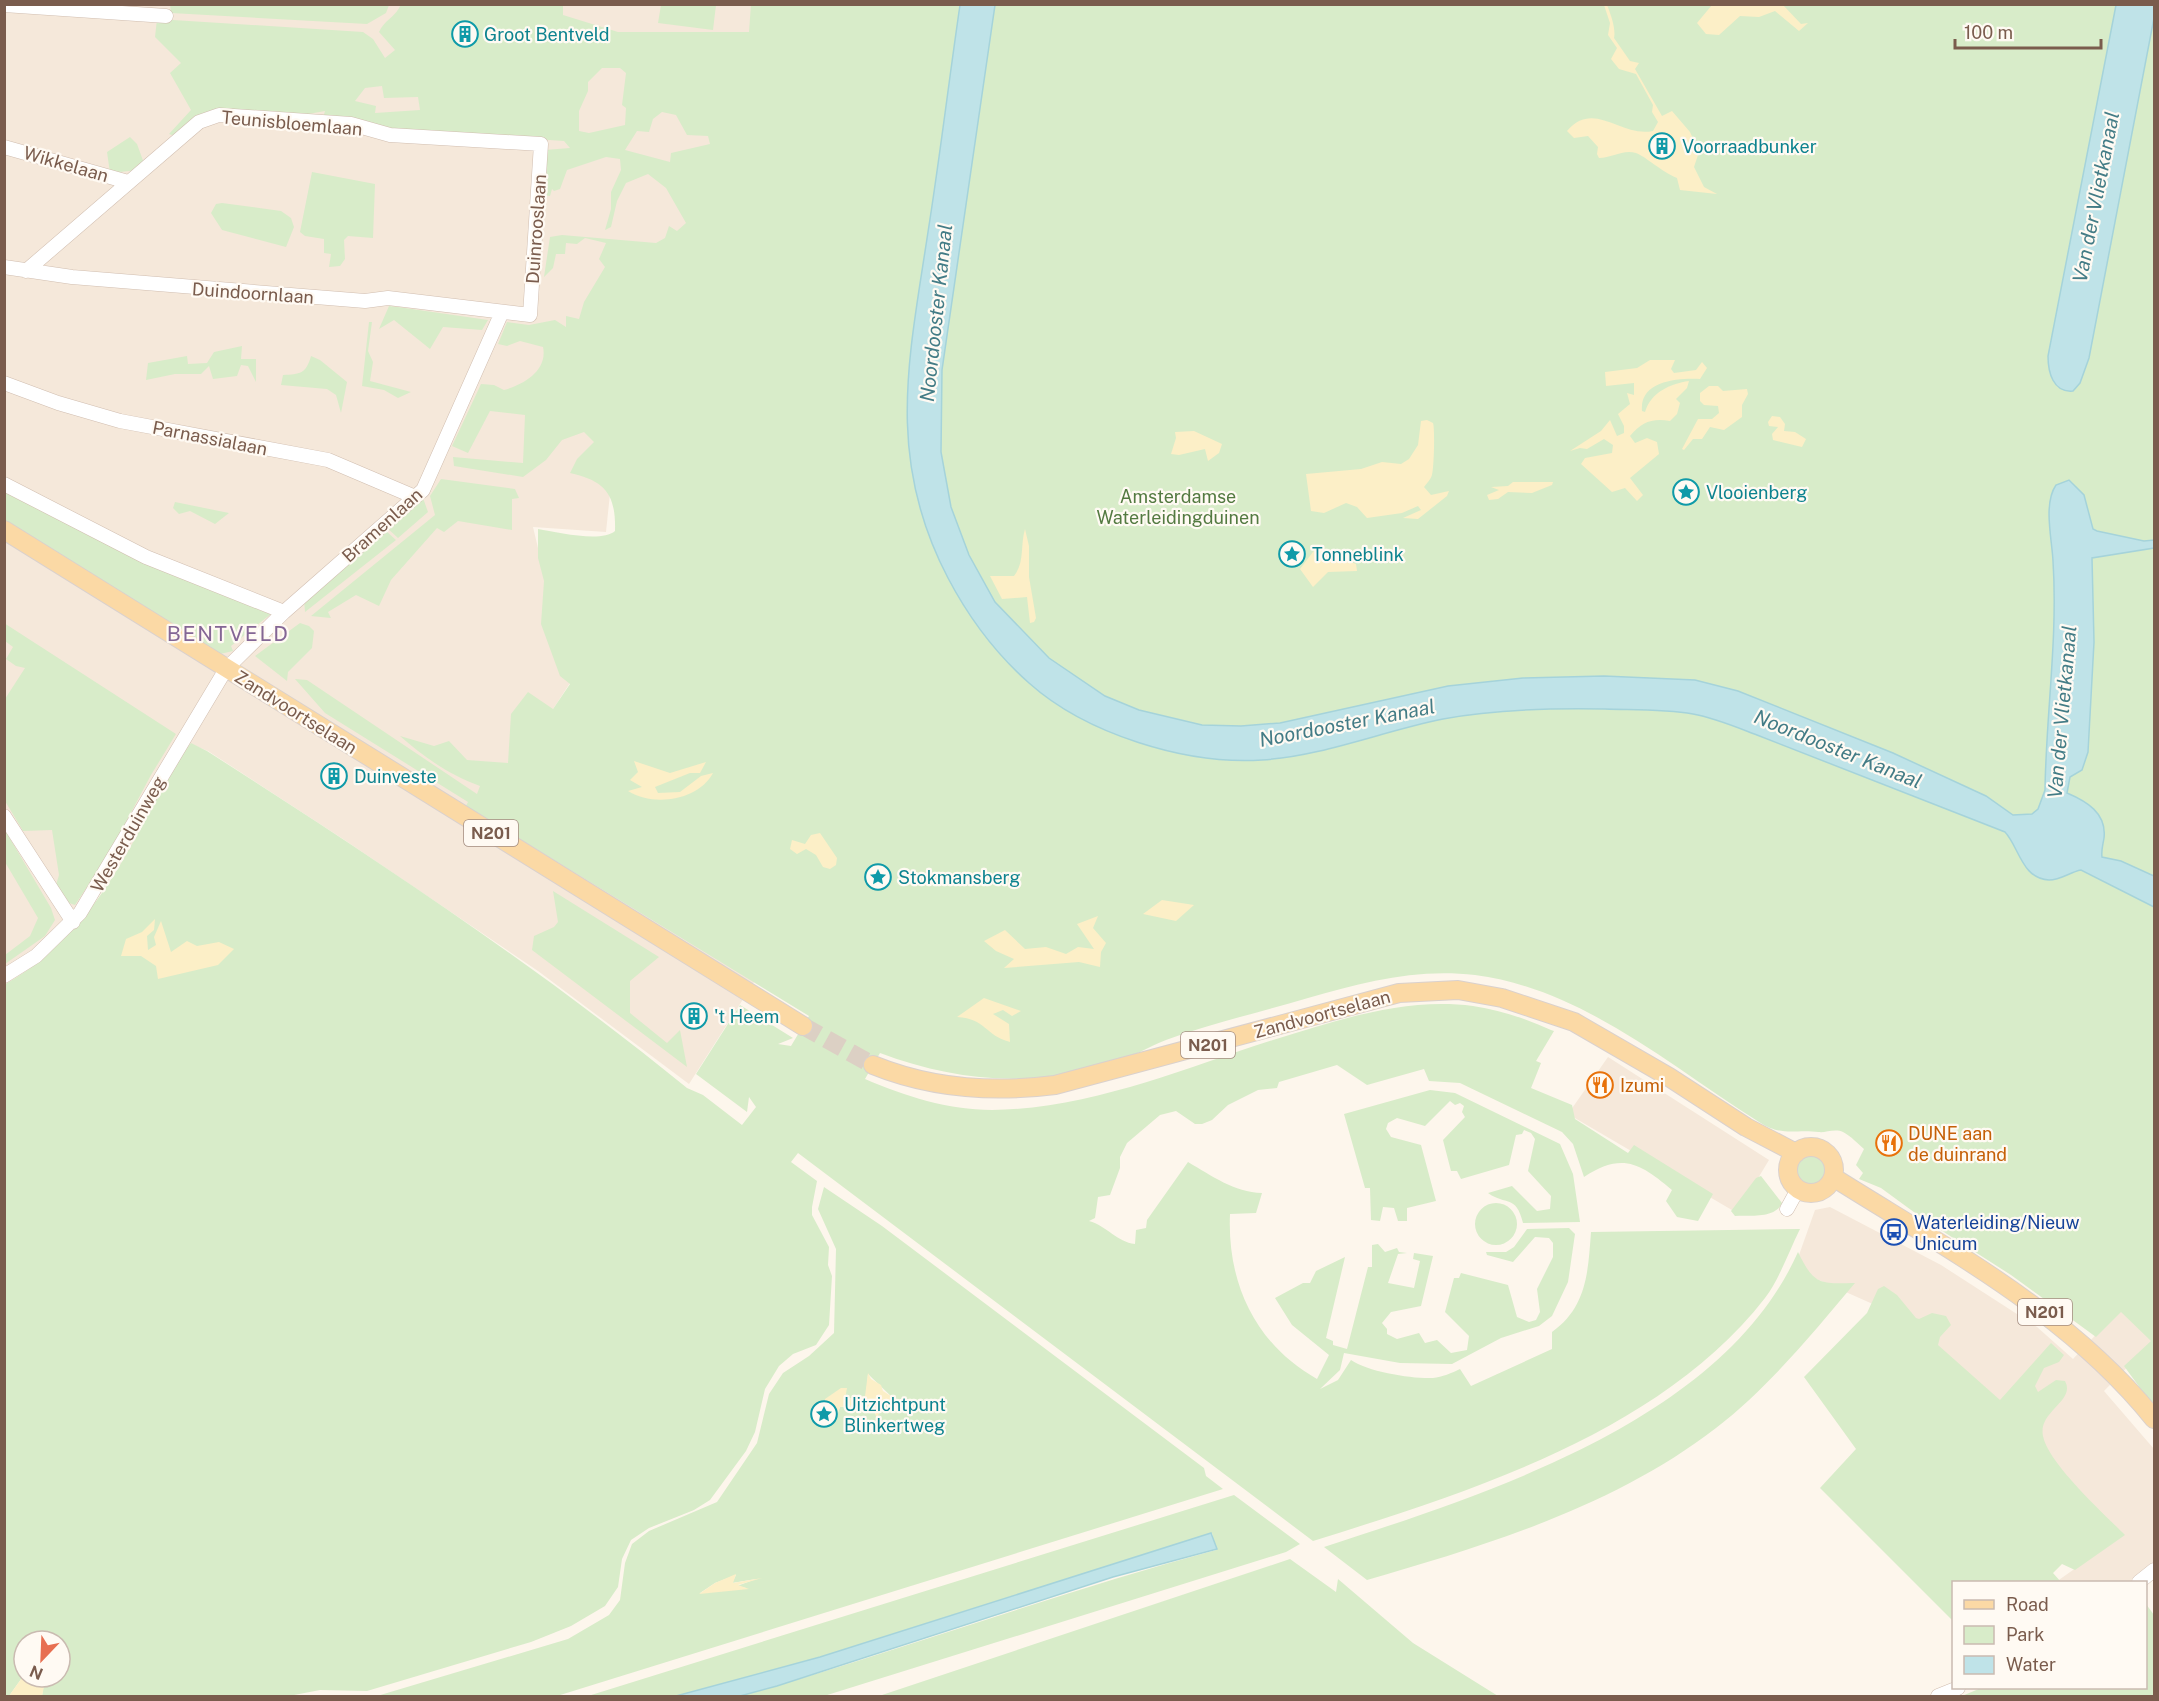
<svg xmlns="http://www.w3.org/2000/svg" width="2159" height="1701" font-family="'Public Sans',sans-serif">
<rect width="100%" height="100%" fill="#fdf6ec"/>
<path fill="#f5e8da" d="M5,5h752l-41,162 -103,298 -7,67 -73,-5 37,156 -17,26 210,259 -74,116 -151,-113 -195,-132 -135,-88 -17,-7 -8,10 -54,97 -50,75 -31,31 -43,28z
M1608,1057l161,103 -32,53 -169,-99z
M1830,1207l111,58 96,62 36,32 48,-51 33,32 -50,51 50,58v116l-22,17h-76l65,-46 -246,-231 -81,-36 21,-59z"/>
<path fill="#d8ecc9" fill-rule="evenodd" d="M170,4l219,1 -3,8 -19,11 -196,-11z
M401,4l162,1v10l55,17h131l2,-28 1403,1v1402l-30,-41 27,-25 -30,-29 -25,25 -85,-62 -89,-57 -41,-30 -22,-9 4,-6 -7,-8 8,-16c-6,-5 -13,-13 -21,-17 -8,-4 -18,1 -24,0 -25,-3 -37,5 -60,-10 -89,-56 -176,-133 -284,-147 -58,-7 -112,7 -167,23 -47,14 -96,25 -142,42 -18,7 -35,18 -53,23 -81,25 -155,19 -233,-10l-15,26c40,17 83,31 127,31 98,-1 190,-41 281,-70 65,-20 132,-43 200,-34 28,4 53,13 78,24l3,1 -18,30 5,2 -10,25 41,17 3,14 53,34 6,-8 79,49 -15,27 -21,-4 -11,-16 6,-11c-32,-27 -50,-38 -88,-13l-11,-33 -11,-12 -102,-49 -31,-2 -5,-12 -57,16 -30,-20 -58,17 -2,6 -19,2 -30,15 -16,15 -10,4h-7l-19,-13 -16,4 -33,28 -7,14v11l-10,27 -12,2 -3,21 -6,3c18,5 28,21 46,23l1,-14 10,-2 1,-8 41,-58c24,14 46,30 74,31l-6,20 -26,1c-3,69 25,130 87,165l12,-24 -37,-30 -17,-27 28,-15h7l6,-12 29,-14 -19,81 7,3v4l14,4 21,-82h4v-22l6,-1 7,8 12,-4 2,4 8,1 -9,1 -10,29 26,5 6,-27 -7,-2 1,-6 19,3 -12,50 -30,6 -9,11 5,6v5l10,5 22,-6 6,10 12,-3 14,13 16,-3 2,-14 -24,-24 9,-34h5l2,-5 47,12 9,32 12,5 7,-2 4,-8 -3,-23 16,-32v-14l-4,-5 -14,-1 -22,25 -26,-7 -1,-3h20l8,-5 13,-18 42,-1 6,6 -7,48 -16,34 -13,10 -38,12 -49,26 -52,-1 -56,-10 -4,17 -20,19 18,-9 13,-20c17,12 62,19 82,18 9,-1 19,-5 27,-9l11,17 81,-37v-17c35,-25 36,-60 39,-100l209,-3c-11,22 -20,49 -35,69 -105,135 -296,194 -452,243l-515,-388 -7,9 26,19 -5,26v8l17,32 -1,18 4,11 -3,49 -13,20 -23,9 -14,12 -14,23 -10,43 -9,19 -36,49 -16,10 -45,18 -18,12 -9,19 -4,28 -13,19 -34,20 -40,16 -164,49 -47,-1 -31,6h-247l3,-19h15v-36h-36v34l-15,21h-4l-1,-711c63,-36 102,-91 135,-154 16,-29 31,-62 52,-88l16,8c165,106 328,213 480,337l16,7 39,30 14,-18 -7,-10 -2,15 -51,-38 44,-69 53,33 -15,6 13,2 18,-30 -343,-210 2,-4 -143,-89 -30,-34 12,1 170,114 3,-8c-31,-11 -56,-29 -80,-50l34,10 15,-5 18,19 41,3 3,-49 17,-22 25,17 17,-25 -10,-8 -19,-52 3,-43 -6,-23v-29c19,3 63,14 77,2 1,-36 -9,-50 -45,-58l7,-14 17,-17 -10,-10 -22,8 -16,20 -23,17 -69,-11 -1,-9 70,6 2,-48 -35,-4 -22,42 -16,-7 29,-62 13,1 10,5c19,-5 44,-19 39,-43l-23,-6 -13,5 -9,-2 9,-22 22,3 26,-5 11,7v-11l13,3 5,-17 21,-35 -6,-8 7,-16 -21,-5 -8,6 -11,-1 -1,11h-9l-3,14 -9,9 6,-40 12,-2 94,8 9,-5 4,-12 8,5 9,-8 -20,-35 -18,-14 -22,9 -9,18 -6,26 -6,3 6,-21v-17l10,-22 -1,-11 -14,-2 -39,13 -7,19 -6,2 -2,-2 -2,7 -7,-1 2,-45 25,-2 -6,-7 -165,-11 -50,-13 -26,1 2,-7 -28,5 -55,-4 -67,24 -6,-2 22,-24 -21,-37 11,-10 -26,-26 2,-18 206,13 10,7 12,19 10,-8 -16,-18c5,-12 17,-15 22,-28zM602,68h18l6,5 -4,32 4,3 -1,17 -36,8 -10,-2v-20l9,-20v-9zM382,86l2,12 34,-1 2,13 -45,3 1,-7 -21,-5 10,-13zM662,112l14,3 11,20 21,1 2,8 -39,9 -1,9 -45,-12 12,-19 12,1 4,-13z
M661,5h55l-3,25 -55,-7z
M130,137l7,7 8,22 -7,4 -28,3 -3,-21z
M312,172l63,12 -2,54 -25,-2 -4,4 1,19 -5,7 -11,1 2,-13 -7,-1v-14l-19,-3 -5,-4z
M222,203l59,8 10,7 3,9 -8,20 -64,-17 -11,-17 5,-9z
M389,306l9,1 90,13 -6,10 -39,-3 -13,22 -36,-29 -15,9z
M369,322h3l-4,29 5,11 -3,19 41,11 -13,6 -14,-8 -22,-4z
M242,346l-1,13h15v23l-8,-16 -7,-1 -4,11 -24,3 -4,-13 -8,8h-26l-29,6 2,-17 39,-7 1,8 19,-1 7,-11z
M311,356l9,4 27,22 -6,31 -5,-18 -9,-6 -46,-4 2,-10c17,-1 23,-1 28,-19z
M441,479l74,10 4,9 -7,1v31l-54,-9 -14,11 -7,-4 -46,52 -12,26 -23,-11 -28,17 3,6 -20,-2 124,-101 -5,-19z
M4,488l267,126 -40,32 2,5 -13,3 -215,-133z
M423,498l5,14 -30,26 -12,-11z
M175,502l54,11 -14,11 -25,-13 -11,3 -6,-6z
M385,530l11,10 -91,72 -1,-13z
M4,623l172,111 -25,41 -42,79 -34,51 -6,-2 -13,-18 3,-10 -7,-45 -29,1 -18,-30v-102l20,-31 -9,-2 -10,-7 7,-12 -8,-6z
M300,623l9,3 5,5 -2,17 -24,24 -1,9 -32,-25z
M5,830l46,78 4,12 -10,16 -40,28v-9l25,-19 8,-18 -33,-56z
M553,891l106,66 -29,24v32l37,30 13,-13 7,37 -155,-117 2,-14 20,-9 4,-5z
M1430,1090l25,3 105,51 13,30 7,48 -57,1c-7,-29 -17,-17 -35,-30l24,-7 25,25 13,-2 1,-13 -23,-25 7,-32 -4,-6 -7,-3 -2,4 -6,1 -7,30 -48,14 -4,-8h-6l-8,-31 22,-23 -3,-5 2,-6 -4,-3 -5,2 -5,-4 -25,25 -28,-8 -9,5 -2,6 5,8 30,8 15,56 -29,7v13h-9l-4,-13 -11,-1 -3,14 -9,-1 -1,-32h-5l-21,-74z
M1796 1170a15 15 0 1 1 30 0a15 15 0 1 1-30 0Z
M1761,1176l21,27c-7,16 -33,12 -47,13l-4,-5 25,-33z
M824,1187l58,39 322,242 2,8 17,13 -666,207h-180l191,-57 41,-24 11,-15 5,-37 7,-19 17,-13 68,-29 40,-59 12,-49 14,-21 26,-17 25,-23 2,-84 -18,-40zM868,1374l27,26h-13l-5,18 -4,-12 -33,1 -6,16 -5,-2 3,-16 13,-6 21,-3zM736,1575l-4,8 24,-4 -19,7 9,2 -46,5 15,-10z
M1475 1224a21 21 0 1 1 42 0a21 21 0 1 1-42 0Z
M1798,1252c16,33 22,32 57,31 -43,51 -86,104 -139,145 -101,78 -228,117 -349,152l-43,-33c162,-53 399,-126 474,-295z
M1884,1286l13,9 19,23 3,1 13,-6 14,3 5,9 -11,12 -2,8 62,55 51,-57 13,12 -5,7 -15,6 -9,18 3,6 18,-12 9,1c11,20 -27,30 -22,55 5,27 61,78 82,99l-50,35 -13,-6 -9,9 8,9h-107l-1,39 -133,-133 36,-39 -52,-72 63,-64 11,-24z
M1234,1495l66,49 -14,8 -462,144h-84c160,-45 316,-103 476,-146l-4,-17 -392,124 -144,39h-88z
M1290,1559l46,33 2,-13 75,64 85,53h-619z
M2146,1604l8,11v81h-192l19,-8h165z"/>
<path fill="#fcefc7" d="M1604,5h3c4,10 9,24 7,33l16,23 9,2 -4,6 27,47 10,-5 18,21 9,20 -5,15 10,20 13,7 -37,-4 -3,-12c-15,-6 -32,-22 -41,-25 -13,-4 -24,5 -37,5l-2,-4 1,-7 -10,-11 -14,2 -7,-7c27,-32 54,7 86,0l5,-9 -6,-10 1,-7 -17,-31 -17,-5 -8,-10 6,-11 -9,-13 2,-12z
M1712,5h71l18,19 7,-1 -9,8 -24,-20 -16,6 -19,-1 -21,19 -13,-1 -9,-11z
M1650,360h25l-4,9 3,4 22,-3 6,-8 5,6 -7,11c-20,-1 -61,1 -58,32l3,1c6,-20 25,-28 44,-31l-2,7 -11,11 4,4 -3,11 -7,7c-18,-3 -28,1 -40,15l5,7 12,-5 10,4 2,12 -29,24 13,17 -6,6 -12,-13 -13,4 -31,-28 4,-6 27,-5 1,-8 -9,-6 -17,10 -7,-1 -10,3 31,-20 9,-11 7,16 7,-3v-7l-6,-12 12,-10 -3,-11 7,2v-12l-28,3 -1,-14 32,-4z
M1709,386h9l5,5 24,-2 1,5 -6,11v12l-18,13 -14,-3 -8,12h-9l-9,11 -2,-1 16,-30h14l7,-6 -1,-7 -14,-1 -4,-4v-8z
M1772,416l8,1 5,7 -1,7 11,1 11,7 -4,8 -29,-7 -1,-6 6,-7 -9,-1 -1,-4z
M1427,420l6,3c2,5 1,46 -1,52 -1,4 -5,8 -8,12l7,8 18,-4 -2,5 -29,23 -15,-1 18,-8 -3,-4 -16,7 -35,5 -10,-11 -11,-4 -22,10 -13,-2 -5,-37 55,-5 21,-7 19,2 8,-5 9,-14 3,-24z
M1194,431l28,13 -3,9 -11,8 -3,-12 -26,6 -8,-1 5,-16 -1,-6z
M1513,482h40l-1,3 -20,8 -24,-1 -10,7 -9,1 -2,-5 12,-5 -8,-3 17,-1z
M1025,529l4,17v31l7,41 -2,4 -4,1 -3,-26 -25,2 -12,-23h24c11,-14 6,-30 11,-47z
M1316,548l40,16 1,7 -29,1 -15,15 -13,-18z
M634,761l36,12 36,-11 -6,11h-10l-35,14 3,6 22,-1 21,-16 12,-3c-15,28 -60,34 -85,18l14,-4 -12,-7 8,-8z
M820,833l17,25 -1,7 -6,4 -7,-2 -7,-12 -10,-6 -9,5 -7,-5 2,-9 13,4 6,-9z
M1162,900l32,5 -18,16 -33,-7z
M1098,916l-5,12 13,15 -5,9 -1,15 -21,-5 -75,6 10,-9 -18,-8 -12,-10 21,-11 20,19 21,-2 20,7 12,-7 16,2 -17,-25z
M155,919l-1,11 -7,6 1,14 8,-5 -2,-8 7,-16 10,31 16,-11 10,5 22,-4 15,7 -16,16 -60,14 -2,-13 -15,-10h-20l5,-17 16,-7z
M984,998l37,13 -9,5 -9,-6 -10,4 16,10 1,18c-26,-7 -23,-23 -53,-25z
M868,1373l3,6 10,6 2,6 14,9h-15l-5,20 -4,-14 -8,1 -4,5 -4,-7 -17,2 -6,16 -6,-2 4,-15 -7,-2v-5l16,-11h6l-2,11 20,-3z
M736,1574l-3,9 29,-5 -24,7 11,4 -50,5 16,-11z
M24,1675l22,2 -4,19h-33z"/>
<path fill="#bfe3e8" stroke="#a5d3da" stroke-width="1.5" d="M960,5h35l-53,365 -1,82 10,55 18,48 26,47 54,56 56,38 34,14 63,15 39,1 39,-3 168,-37 75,-8 81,-2 91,4 43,11 155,62 93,43 27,19 19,-1 6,-5 7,-19c1,-76 13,-152 8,-229 -1,-22 -10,-57 3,-76l13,-5 15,15 9,34 4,2 47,10 10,-1v8l-62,10 2,84 -6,110 -6,18 -12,7 -3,16c19,8 40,20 37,45 -1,7 -3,12 -2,19l19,4 33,15v31l-73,-37c-11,2 -20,10 -32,10 -27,-1 -30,-33 -44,-48l-248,-97c-21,-8 -42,-17 -64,-21 -29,-5 -58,-4 -88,-5 -53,-1 -110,0 -162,10 -60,12 -120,37 -181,41 -76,5 -176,-26 -233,-77 -34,-30 -60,-65 -81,-105 -63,-120 -39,-220 -20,-346 12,-76 21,-152 32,-227z
M2116,5h38v13l-65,340 -9,25 -7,8c-20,2 -25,-19 -25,-35z
M1211,1533l6,16 -104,28 -336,109 -37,10h-64l144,-39z"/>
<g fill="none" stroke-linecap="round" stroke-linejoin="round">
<path stroke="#dcd0c4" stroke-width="18" stroke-dasharray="18 9" stroke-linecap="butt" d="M803,1026l70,39"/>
<g stroke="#d1beb0" stroke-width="15">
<path id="minor" d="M4,5l162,11
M4,147l124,35
M4,267l68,10 293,24 23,-3 142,17 11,-171 -151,-9 -39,-11 -132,-9 -20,7 -173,149
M4,383l54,20 62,18 208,39 87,37
M4,484l142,73 138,55
M4,816l69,106
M4,976l32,-20 44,-43 146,-244 58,-57 139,-122 79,-178
M1787,1209l11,-20
M2139,1582l15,-12
M1938,1696l20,-8"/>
</g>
<g stroke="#dad1cd" stroke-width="20">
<path id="major" d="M4,530l799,496
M873,1065c59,24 119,28 182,20l344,-92 59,-3 44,8 72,24 95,55 77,50 50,26
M1788 1170a23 23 0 1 1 46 0a23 23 0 1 1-46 0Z
M1833,1177c114,72 235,135 321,242"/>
</g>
<use href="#minor" stroke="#fff" stroke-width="14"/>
<use href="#major" stroke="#fbd9a5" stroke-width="18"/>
</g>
<defs>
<g id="building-ring" transform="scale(1.35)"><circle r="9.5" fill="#fffaf3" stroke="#0f9aa8" stroke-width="1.5"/><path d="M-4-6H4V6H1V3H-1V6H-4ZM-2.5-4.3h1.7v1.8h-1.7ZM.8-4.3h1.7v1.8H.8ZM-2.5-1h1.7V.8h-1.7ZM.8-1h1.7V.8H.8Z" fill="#0f9aa8"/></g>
<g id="sight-ring" transform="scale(1.35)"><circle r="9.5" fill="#fffaf3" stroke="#0f9aa8" stroke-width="1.5"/><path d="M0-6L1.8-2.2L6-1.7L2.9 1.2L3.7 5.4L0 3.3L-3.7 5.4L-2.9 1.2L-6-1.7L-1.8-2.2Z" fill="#0f9aa8"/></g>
<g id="restaurant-ring" transform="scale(1.35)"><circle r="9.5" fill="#fffaf3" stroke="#e8710a" stroke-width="1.5"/><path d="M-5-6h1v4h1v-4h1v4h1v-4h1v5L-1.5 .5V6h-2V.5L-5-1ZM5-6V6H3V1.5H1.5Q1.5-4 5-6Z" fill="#e8710a"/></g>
<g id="bus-ring" transform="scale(1.35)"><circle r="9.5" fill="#fffaf3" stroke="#1a4fb4" stroke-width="1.5"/><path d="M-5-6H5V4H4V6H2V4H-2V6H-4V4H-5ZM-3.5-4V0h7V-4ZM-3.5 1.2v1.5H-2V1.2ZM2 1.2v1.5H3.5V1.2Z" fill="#1a4fb4"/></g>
</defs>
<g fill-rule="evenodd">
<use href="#building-ring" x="465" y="34"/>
<use href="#building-ring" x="1662" y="146"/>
<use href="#sight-ring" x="1686" y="492"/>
<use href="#sight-ring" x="1292" y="554"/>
<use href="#building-ring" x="334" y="776"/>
<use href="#sight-ring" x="878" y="877"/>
<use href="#building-ring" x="694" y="1016"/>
<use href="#restaurant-ring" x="1600" y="1085"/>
<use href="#restaurant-ring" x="1889" y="1143"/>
<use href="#bus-ring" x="1894" y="1232"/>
<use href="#sight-ring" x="824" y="1414"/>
</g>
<g text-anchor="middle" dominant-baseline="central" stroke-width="4.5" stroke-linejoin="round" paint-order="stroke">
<g fill="#fffaf3" stroke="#a28b7f" stroke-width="1.5">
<rect x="464" y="820" width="54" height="26" rx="4.5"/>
<rect x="1181" y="1032" width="54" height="26" rx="4.5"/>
<rect x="2018" y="1299" width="54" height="26" rx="4.5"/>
</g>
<g font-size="16" font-weight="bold" fill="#7a5c4d">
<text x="491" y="833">N201</text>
<text x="1208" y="1045">N201</text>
<text x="2045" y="1312">N201</text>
</g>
<g font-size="18" fill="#0d838f" stroke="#fffaf3" text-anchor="start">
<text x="484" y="34">Groot Bentveld</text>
<text x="1682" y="146">Voorraadbunker</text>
<text x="1706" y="492">Vlooienberg</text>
<text x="1312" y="554">Tonneblink</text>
<text x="354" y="776">Duinveste</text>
<text x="898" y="877">Stokmansberg</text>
<text x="714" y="1016">'t Heem</text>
<text x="844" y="1404">Uitzichtpunt<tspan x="844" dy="21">Blinkertweg</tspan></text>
</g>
<g font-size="18" fill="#7a5c4d" stroke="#fffaf3">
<text transform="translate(292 123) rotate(5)">Teunisbloemlaan</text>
<text transform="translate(66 164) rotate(16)">Wikkelaan</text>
<text transform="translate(536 229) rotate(-86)">Duinrooslaan</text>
<text transform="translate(253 293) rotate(4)">Duindoornlaan</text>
<text transform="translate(210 438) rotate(11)">Parnassialaan</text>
<text transform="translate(382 525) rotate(-42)">Bramenlaan</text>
<text transform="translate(296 712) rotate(32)">Zandvoortselaan</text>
<text transform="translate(128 834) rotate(-60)">Westerduinweg</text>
<text transform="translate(1322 1014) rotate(-15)">Zandvoortselaan</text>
</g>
<g font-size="18" fill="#537a41" stroke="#fffaf3">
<text x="1178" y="496">Amsterdamse<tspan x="1178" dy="21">Waterleidingduinen</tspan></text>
</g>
<g font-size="18" fill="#c56008" stroke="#fffaf3" text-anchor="start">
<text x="1620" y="1085">Izumi</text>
<text x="1908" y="1133">DUNE aan<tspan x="1908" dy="21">de duinrand</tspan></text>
</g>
<g font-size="18" fill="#164399" stroke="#fffaf3" text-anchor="start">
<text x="1914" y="1222">Waterleiding/Nieuw<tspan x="1914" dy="21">Unicum</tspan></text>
</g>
<g font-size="20" font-style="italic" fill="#437c86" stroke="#fffaf3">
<text transform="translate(2096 197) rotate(-79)">Van der Vlietkanaal</text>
<text transform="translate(936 313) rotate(-84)">Noordooster Kanaal</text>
<text transform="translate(2062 712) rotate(-85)">Van der Vlietkanaal</text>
<text transform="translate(1347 723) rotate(-11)">Noordooster Kanaal</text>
<text transform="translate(1838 749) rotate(22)">Noordooster Kanaal</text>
</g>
<g font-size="21" letter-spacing="1.5" fill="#846695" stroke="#fffaf3">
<text x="228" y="633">BENTVELD</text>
</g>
</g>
<rect width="2159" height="1701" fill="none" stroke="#7a5c4d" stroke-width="12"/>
<rect x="1952" y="1581" width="195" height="108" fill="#fffaf3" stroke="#cabbb1" stroke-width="1.5"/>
<rect x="1964" y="1600" width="30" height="9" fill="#fbd9a5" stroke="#cabbb1" stroke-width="1.5"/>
<text x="2006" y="1611" font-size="18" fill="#7a5c4d">Road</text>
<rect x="1964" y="1626" width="30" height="18" fill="#d8ecc9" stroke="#cabbb1" stroke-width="1.5"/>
<text x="2006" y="1641" font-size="18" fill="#7a5c4d">Park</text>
<rect x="1964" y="1656" width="30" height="18" fill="#bfe3e8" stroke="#cabbb1" stroke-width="1.5"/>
<text x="2006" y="1671" font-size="18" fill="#7a5c4d">Water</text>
<g transform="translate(42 1659) rotate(203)"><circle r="28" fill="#fffaf3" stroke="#cabbb1" stroke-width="1.5"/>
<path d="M0-4.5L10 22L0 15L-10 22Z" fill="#e76f51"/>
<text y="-9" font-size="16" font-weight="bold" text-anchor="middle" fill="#7a5c4d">N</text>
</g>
<path d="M1955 39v9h146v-9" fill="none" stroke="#7a5c4d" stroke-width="3"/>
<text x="1964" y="39" font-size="18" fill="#7a5c4d" stroke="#fffaf3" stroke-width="4.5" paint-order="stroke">100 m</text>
</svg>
